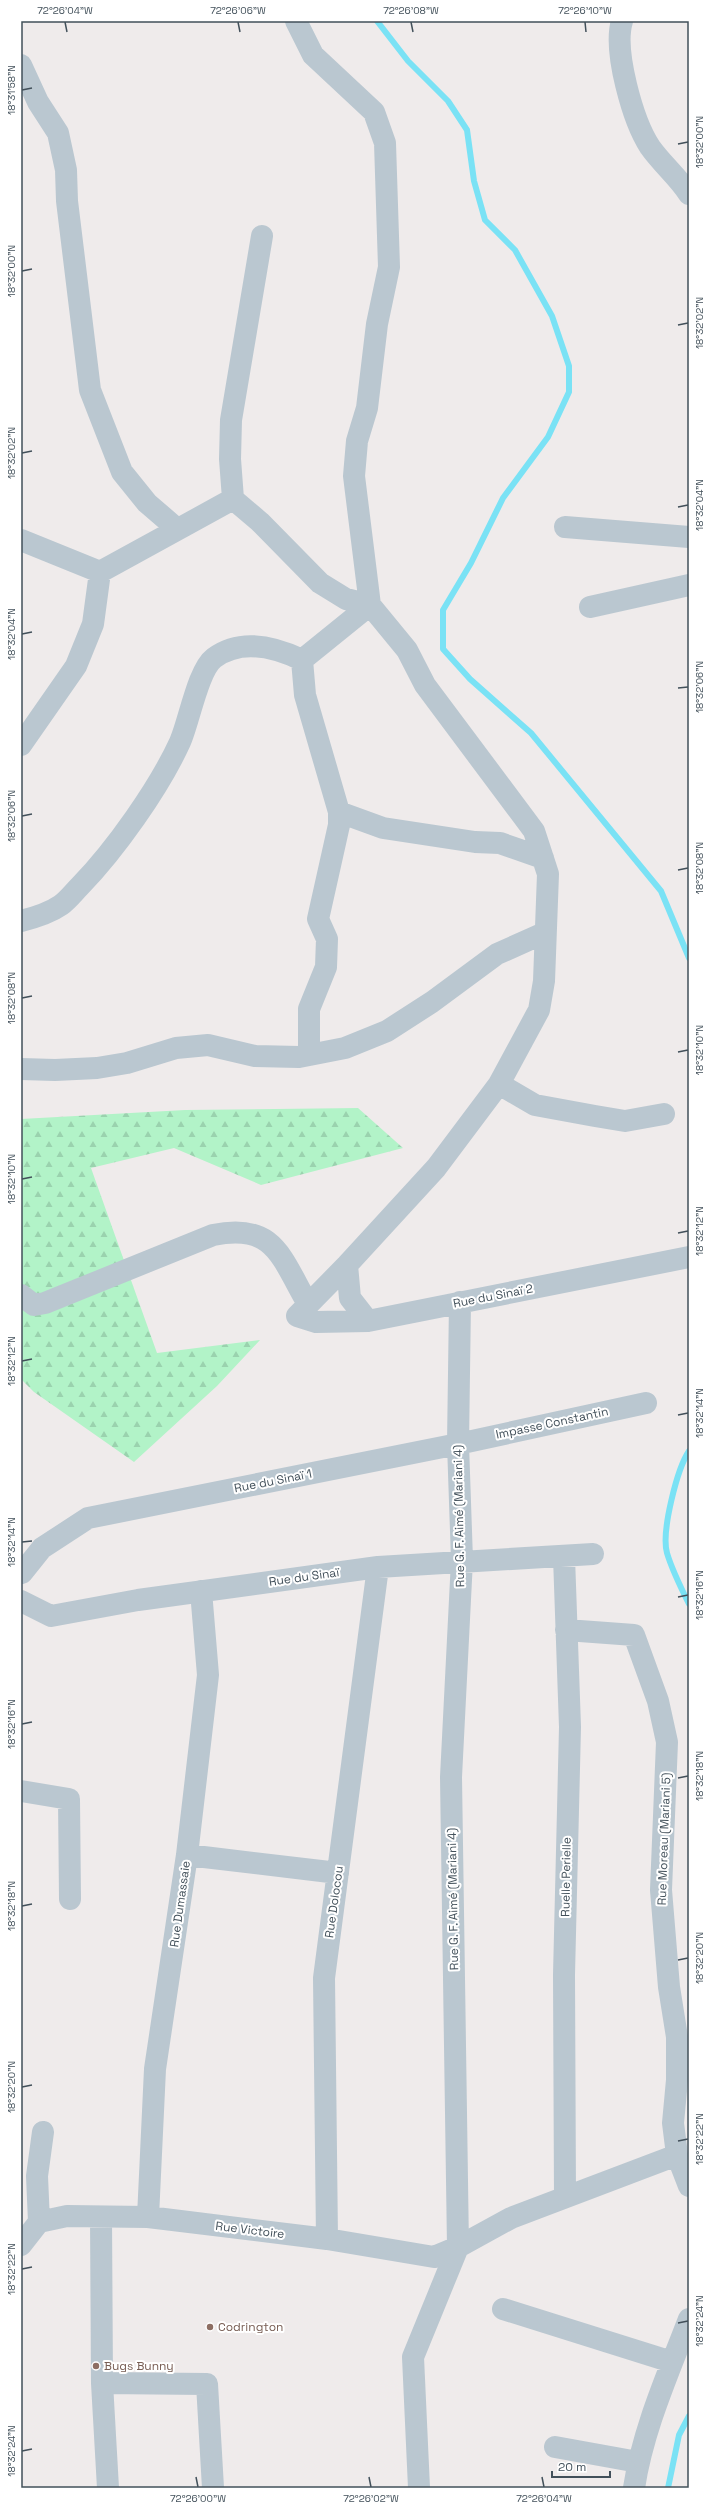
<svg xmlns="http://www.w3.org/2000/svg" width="710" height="2509" font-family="'Space Grotesk',sans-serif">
<defs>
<pattern id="forest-firs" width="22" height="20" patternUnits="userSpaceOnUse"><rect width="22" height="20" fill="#b2f3c8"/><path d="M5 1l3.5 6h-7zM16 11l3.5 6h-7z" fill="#9ad2ae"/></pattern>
</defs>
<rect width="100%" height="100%" fill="#efebeb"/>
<path fill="url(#forest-firs)" d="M358,1108l45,40 -142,37 -87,-37 -83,20 66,185 103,-13 -43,46 -83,76 -100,-70 -13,-13v-260l164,-9z"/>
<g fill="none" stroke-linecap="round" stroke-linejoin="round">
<path stroke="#7ae2f5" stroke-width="6" d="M377,21l31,40 40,40 19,29 7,51 11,39 30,30 37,66 17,50v26l-21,45 -45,61 -32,65 -28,47v39l27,30 61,54 130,158 28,67
M689,1451c-12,18 -28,81 -22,102 5,17 14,35 22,51
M668,2488l11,-53 10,-19"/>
<path stroke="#bac7d0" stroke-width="22" d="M296,21l17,34 61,57 11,31 4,124 -12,57 -10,84 -10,33 -3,35 16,129 37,45 18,35 109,146 14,43 -4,107 -5,29 -40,74 -63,84 -89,97 -50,51 19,6 52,-1 321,-64
M622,21c-9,30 11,100 28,126 12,17 28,30 39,47
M21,65l17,37 20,31 8,37 1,31 23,189 32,82 25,31 29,25
M262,236l-31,184 -1,39 3,40 27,23 60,61 26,16 24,6
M565,527l124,10
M21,540l79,32 133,-73
M590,607l99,-22
M302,660l3,35 34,117v13l-21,94 9,20 -1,28 -17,42v46
M302,660l68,-55
M21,745l55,-79 17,-42 7,-52
M339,812l44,16 92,14 25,1 43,15
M21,921c12,-3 30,-9 40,-16 7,-5 13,-13 19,-19 35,-36 79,-98 100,-144 9,-20 18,-72 34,-84 27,-20 61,-11 88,2
M21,1069l34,1 42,-2 30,-5 49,-15 32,-3 47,11 44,1 46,-9 42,-17 45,-29 65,-48 47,-21
M499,1084l36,21 60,11 30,5 39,-7
M347,1265l3,33 18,23
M21,1295l13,10 11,-2 168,-68c62,-13 68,23 95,69
M564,1557l6,170 -6,248 1,222
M22,1573l20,-25 46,-30 370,-74 188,-41
M21,1601l30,15 87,-16 240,-33 215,-13
M566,1630l68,5 24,66 9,41 -6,148 8,97 8,50v43l-4,43 4,32 12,31
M21,1791l48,8 1,100
M187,1855l151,18
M101,2217l1,166 6,105
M148,2217l7,-148 32,-214 21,-180 -7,-84
M39,2222l28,-6 81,1 179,22 107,18 24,-10 53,-29 166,-63
M39,2222l-2,-46 6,-44
M327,2239l-3,-261 54,-411
M21,2245l18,-23
M503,2309l169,53
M102,2383l105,1 6,104
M555,2447l83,15
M419,2488l-6,-131 45,-110 -7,-470 11,-217 -4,-116 2,-142
M634,2488c9,-59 34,-114 55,-169"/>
</g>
<path fill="none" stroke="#42505a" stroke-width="1.5" d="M65,22l2,10M238,22l2,10M411,22l2,10M585,22l1,10M22,90l10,-2M678,144l10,-2M22,271l10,-2M678,325l10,-2M22,453l10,-2M678,507l10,-2M22,634l10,-2M678,688l10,-1M22,816l10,-2M678,870l10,-2M22,998l10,-2M678,1052l10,-2M22,1179l10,-2M678,1233l10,-2M22,1361l10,-2M678,1415l10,-2M22,1542l10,-1M678,1597l10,-2M22,1724l10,-2M678,1778l10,-2M22,1906l10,-2M678,1960l10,-2M22,2087l10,-2M678,2141l10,-2M22,2269l10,-2M678,2323l10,-2M22,2451l10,-2M196,2477l2,10M369,2477l2,10M542,2477l2,10"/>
<g fill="#8d6e63" stroke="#fff" stroke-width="1.5">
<circle cx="210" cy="2327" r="4"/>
<circle cx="96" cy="2366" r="4"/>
</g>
<g text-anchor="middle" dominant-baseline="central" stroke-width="4" stroke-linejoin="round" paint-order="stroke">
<g font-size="12" fill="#42505a" stroke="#fff">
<text transform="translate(493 1296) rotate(-11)">Rue du Sinaï 2</text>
<text transform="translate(552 1423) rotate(-12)">Impasse Constantin</text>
<text transform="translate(273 1481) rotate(-11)">Rue du Sinaï 1</text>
<text transform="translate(459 1516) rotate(-91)">Rue G. F. Aimé (Mariani 4)</text>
<text transform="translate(304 1577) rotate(-8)">Rue du Sinaï</text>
<text transform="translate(664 1839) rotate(-88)">Rue Moreau (Mariani 5)</text>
<text transform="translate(566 1877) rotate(-89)">Ruelle Perielle</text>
<text transform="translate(453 1899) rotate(-91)">Rue G. F. Aimé (Mariani 4)</text>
<text transform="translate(334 1902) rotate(-82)">Rue Dolocou</text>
<text transform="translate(180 1904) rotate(-82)">Rue Dumassaie</text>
<text transform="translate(250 2230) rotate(7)">Rue Victoire</text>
</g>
<g font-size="12" fill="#785e54" stroke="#fff" text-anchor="start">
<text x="218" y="2327">Codrington</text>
<text x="104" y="2366">Bugs Bunny</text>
</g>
</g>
<rect width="710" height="2509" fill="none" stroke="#ffffff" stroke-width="44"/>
<path d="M552 2471v6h58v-6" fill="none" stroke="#42505a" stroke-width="2"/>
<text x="558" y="2471" font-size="12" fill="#42505a" stroke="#ffffff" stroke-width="3" paint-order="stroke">20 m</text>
<rect x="22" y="22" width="666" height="2465" fill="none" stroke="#42505a" stroke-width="1.5"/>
<g font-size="10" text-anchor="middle" fill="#42505a">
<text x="65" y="14">72°26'04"W</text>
<text x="238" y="14">72°26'06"W</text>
<text x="411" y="14">72°26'08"W</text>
<text x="585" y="14">72°26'10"W</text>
<text transform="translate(11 90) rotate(-90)" y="4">18°31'58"N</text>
<text transform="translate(699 142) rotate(-90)" y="4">18°32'00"N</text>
<text transform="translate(11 271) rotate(-90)" y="4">18°32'00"N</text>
<text transform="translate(699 323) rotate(-90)" y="4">18°32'02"N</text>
<text transform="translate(11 453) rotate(-90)" y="4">18°32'02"N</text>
<text transform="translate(699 505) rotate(-90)" y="4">18°32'04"N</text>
<text transform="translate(11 634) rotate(-90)" y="4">18°32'04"N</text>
<text transform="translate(699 687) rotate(-90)" y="4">18°32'06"N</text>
<text transform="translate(11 816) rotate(-90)" y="4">18°32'06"N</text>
<text transform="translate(699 868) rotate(-90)" y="4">18°32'08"N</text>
<text transform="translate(11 998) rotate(-90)" y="4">18°32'08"N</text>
<text transform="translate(699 1050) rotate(-90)" y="4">18°32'10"N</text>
<text transform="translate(11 1179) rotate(-90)" y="4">18°32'10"N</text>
<text transform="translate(699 1231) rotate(-90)" y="4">18°32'12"N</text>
<text transform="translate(11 1361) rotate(-90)" y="4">18°32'12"N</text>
<text transform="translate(699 1413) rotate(-90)" y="4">18°32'14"N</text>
<text transform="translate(11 1542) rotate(-90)" y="4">18°32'14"N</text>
<text transform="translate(699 1595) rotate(-90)" y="4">18°32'16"N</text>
<text transform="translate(11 1724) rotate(-90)" y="4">18°32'16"N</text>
<text transform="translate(699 1776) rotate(-90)" y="4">18°32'18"N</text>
<text transform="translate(11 1906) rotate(-90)" y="4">18°32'18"N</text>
<text transform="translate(699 1958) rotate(-90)" y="4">18°32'20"N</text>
<text transform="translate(11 2087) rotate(-90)" y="4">18°32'20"N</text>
<text transform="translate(699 2139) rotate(-90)" y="4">18°32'22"N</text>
<text transform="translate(11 2269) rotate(-90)" y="4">18°32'22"N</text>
<text transform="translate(699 2321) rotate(-90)" y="4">18°32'24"N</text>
<text transform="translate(11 2451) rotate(-90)" y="4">18°32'24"N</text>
<text x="198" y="2502">72°26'00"W</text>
<text x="371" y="2502">72°26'02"W</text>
<text x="544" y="2502">72°26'04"W</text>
</g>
</svg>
